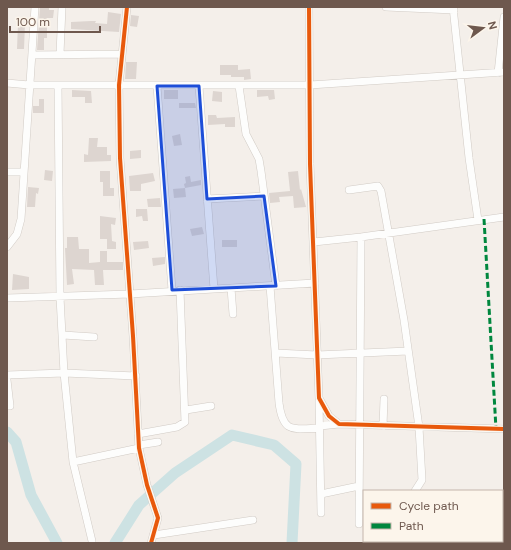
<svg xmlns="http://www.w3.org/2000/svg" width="511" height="550" font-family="'DM Sans',sans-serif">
<rect width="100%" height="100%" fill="#f4efea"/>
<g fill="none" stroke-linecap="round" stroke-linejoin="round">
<path stroke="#cde2e3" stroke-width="11" d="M7,432l9,10 15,53 26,48
M115,543l24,-38 36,-32 57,-38 42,10 22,19 -4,79"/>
</g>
<path fill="#ddd5d0" d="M40,7h9v3h5l-1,8h-6v20h-3v12h-7z
M108,12l13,2 -2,18 -48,-3v-7l20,-1h5l-1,2 12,1z
M131,15l8,1 -2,11 -7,-1z
M18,24h7l-1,25h-7z
M126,62h11l-1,17h-11z
M220,65h18v5l12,-1 1,10 -7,1v-3h-13v-2h-11z
M72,90l19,1 1,12h-7v-6h-13z
M164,90h14v9h-14z
M257,90h17l1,9 -6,1 -1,-4 -11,1z
M213,91l9,1v10l-10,-1z
M39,99h5v14h-11v-7h6z
M179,103h16l1,5h-17z
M208,115h8l1,3 18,-1v10h-10v-3l-17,1z
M180,134l2,11 -8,1 -2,-10z
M89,138h9l-1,9h10v8h4v6l-27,1v-8l4,1z
M141,150v8l-11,1v-8z
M45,170l8,1 -1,10 -8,-1z
M100,171h10v17h4v8h-11v-14h-3z
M298,171l2,19 1,-1 5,18 -12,1 -1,-12 -14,1 1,5 -10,1 -1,-10 21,-2 -2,-19z
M153,173l2,8 -14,3v7h-11l-1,-15z
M190,176l1,6 10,-2v5l-16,3 -1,-4 2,-1 -1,-6z
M28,187l11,1 -1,6 -2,-1 -1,14h-8z
M185,188l1,9 -12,1 -1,-9z
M160,198l1,9h-13l-1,-8z
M136,209h11l1,12h-5l-1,-5 -6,1z
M100,216l16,2 -1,7 -4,-1 1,17 4,1v7h-9v-10h-7z
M202,227l2,7 -12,2 -2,-7z
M67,237h11l1,12h10v14l11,-1v-11h7v11h16v8h-20l1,15h-9l-1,-15 -22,-1 2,15 -7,1 -2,-37h2z
M222,240h15v7h-15z
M148,241l1,7 -15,2 -1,-8z
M165,257v7l-12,2 -1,-8z
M13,274l16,3v12l-17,1z"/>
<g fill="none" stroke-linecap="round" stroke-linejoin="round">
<g stroke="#d1cbc5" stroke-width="8">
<path id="minor" d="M127,7l-8,78 1,73 13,178 6,112 8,37 11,33 -7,25
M309,7l1,157 9,234 10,18 10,8 165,5
M386,7l68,3
M453,7l16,151 9,62
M60,54l2,-47
M32,55l90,-1
M498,73l6,-56
M7,83l22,2h281l194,-13
M58,85l2,212 4,76 9,89 19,79
M157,86l15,204
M199,86l15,203
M239,86l7,48 13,25 2,12 15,115
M7,172h16
M349,190l29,-4 3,5 23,129 15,107 3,53 -7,11
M207,199l57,-3
M314,242l47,-5 143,-20
M7,247l10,-13 4,-15 14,-212
M270,286l9,117c4,31 14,26 41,25
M231,288l2,26
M7,298l123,-4 185,-11
M63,335l31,2
M276,353l41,2 91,-4
M7,375l57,-2 72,3
M7,380l3,26
M319,401l2,112
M186,410l25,-4
M320,426l19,-2
M383,426l1,-27
M138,434l39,-7 8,-5 -5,-132
M139,445l19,-3
M73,462l66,-14
M321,494l38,-8
M359,524l2,-287
M154,535l99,-15
M407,543v-2"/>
</g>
<use href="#minor" stroke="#fdfdfc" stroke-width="7"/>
<path stroke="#00873e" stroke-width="3" stroke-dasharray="6 3" stroke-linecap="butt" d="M484,219l12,210"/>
<g stroke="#fcf5eb" stroke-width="6">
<path id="cycleway" d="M127,7l-8,78 1,73 13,178 6,112 8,37 11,33 -7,25
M309,7l1,157 9,234 10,18 10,8 165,5"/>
</g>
<use href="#cycleway" stroke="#e8590c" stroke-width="4"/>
</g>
<path fill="#1d4ed8" fill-opacity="0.2" stroke="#1d4ed8" stroke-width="3" stroke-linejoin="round" d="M157,86h42l8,113 57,-3 12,90 -104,4z"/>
<rect width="511" height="550" fill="none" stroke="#6e584e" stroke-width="16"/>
<rect x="363" y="490" width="140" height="52" fill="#fcf5eb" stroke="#c3b6ac"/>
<rect x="371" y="503" width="20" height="6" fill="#e8590c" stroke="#c3b6ac"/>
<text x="399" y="510" font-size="12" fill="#6e584e">Cycle path</text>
<rect x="371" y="523" width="20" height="6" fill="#00873e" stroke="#c3b6ac"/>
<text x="399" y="530" font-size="12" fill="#6e584e">Path</text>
<g transform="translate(483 28) rotate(75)" stroke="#fcf5eb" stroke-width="3" paint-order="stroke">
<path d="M0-3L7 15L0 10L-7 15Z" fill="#6e584e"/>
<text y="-6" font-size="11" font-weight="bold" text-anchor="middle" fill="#6e584e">N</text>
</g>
<path d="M10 26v6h90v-6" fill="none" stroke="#6e584e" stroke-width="2"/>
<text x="16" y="26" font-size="12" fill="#6e584e" stroke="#fcf5eb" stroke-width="3" paint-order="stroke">100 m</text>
</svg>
